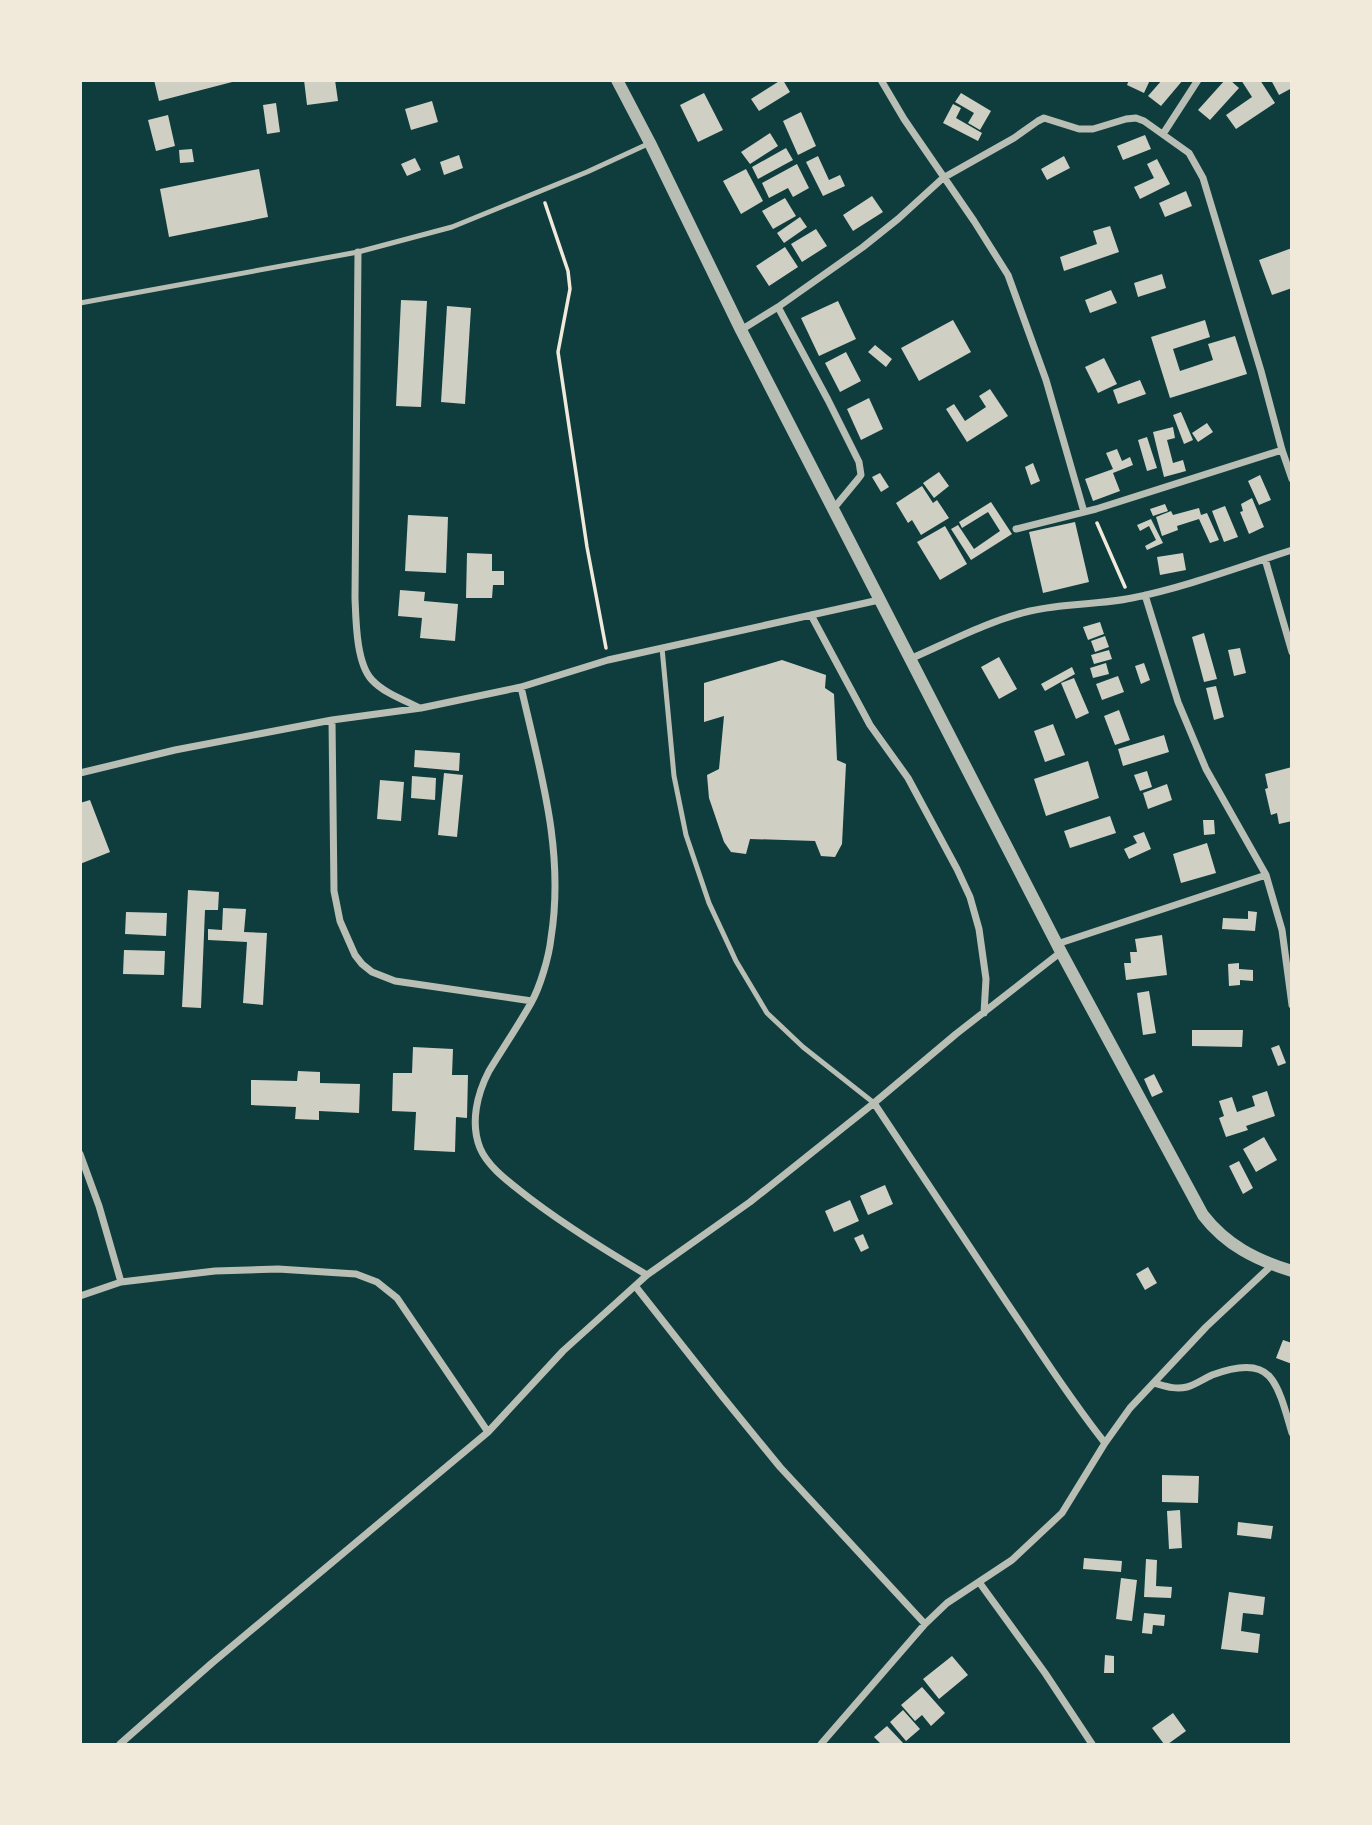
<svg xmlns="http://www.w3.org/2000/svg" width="1372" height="1825" font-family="'Fira Sans Condensed',sans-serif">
<rect width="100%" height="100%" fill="#0f3d3e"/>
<path fill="#cfcfc3" d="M154,80h82v1l-77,20z
M304,80h31l3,21 -31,4z
M781,80h2l7,12 -31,19 -8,-12z
M1129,80h21l-6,13 -17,-8z
M1162,80h21l-22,26 -13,-10z
M1225,80h5l9,8 -29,32 -12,-10z
M1241,80h19l15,23 -39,26 -10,-14 26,-18z
M1271,80h19l2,8 -13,7z
M704,93l19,37 -25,12 -18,-37z
M961,93l30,18 -11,19 -12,-7 6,-10 -19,-11z
M432,101l6,21 -27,8 -6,-21z
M276,103l4,29 -13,2 -4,-29z
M953,104l8,4 -5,10 26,15 -4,8 -35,-18z
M801,112l15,34 -18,9 -15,-34z
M168,115l7,31 -19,5 -8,-31z
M770,133l8,13 -28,18 -9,-12z
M1145,135l6,14 -28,11 -6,-14z
M786,148l7,12 -35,19 -6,-12z
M192,149l2,13 -14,1 -1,-13z
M459,155l4,13 -19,7 -4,-13z
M818,156l11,24 11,-5 5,11 -22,10 -17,-34z
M1064,156l6,12 -23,12 -6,-11z
M415,158l6,12 -14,6 -6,-12z
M1157,159l13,25 -30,15 -6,-12 20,-9 -7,-14z
M797,164l12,24 -16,9 -5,-9 -19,10 -7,-15z
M259,169l9,48 -99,20 -9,-48z
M746,169l17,32 -22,13 -18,-33z
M1186,191l6,15 -27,11 -6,-14z
M872,196l11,16 -30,19 -10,-16z
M785,198l11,18 -23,13 -11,-18z
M800,217l7,10 -23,16 -7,-10z
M1110,226l9,26 -55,19 -4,-14 37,-13 -4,-13z
M816,229l11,17 -25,16 -11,-18z
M785,247l13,20 -29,19 -13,-20z
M1292,248v40l-20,7 -13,-35z
M1162,274l4,14 -28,9 -4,-14z
M1111,290l6,13 -27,10 -5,-13z
M401,300l26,1 -6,106 -25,-1z
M838,301l18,38 -37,17 -18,-38z
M447,306l24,2 -6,96 -24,-2z
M953,320l18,32 -52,29 -18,-33z
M1205,320l5,17 -37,12 7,22 33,-11 -5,-16 27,-8 12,38 -77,24 -19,-61z
M875,345l17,14 -6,8 -18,-15z
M846,352l15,29 -21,11 -15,-29z
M1104,358l13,26 -19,9 -13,-26z
M1140,380l6,14 -28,10 -5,-14z
M990,389l18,27 -41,26 -21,-33 8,-5 11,17 21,-14 -7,-11z
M869,398l14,31 -22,11 -14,-31z
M1181,412l12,28 -9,4 -11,-29z
M1207,423l6,9 -15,10 -6,-9z
M1173,427l2,11 -8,2 6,23 10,-3 3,11 -22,6 -11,-45z
M1147,437l10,31 -10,3 -9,-31z
M1117,449l5,12 8,-4 3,8 -20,8 7,18 -27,10 -8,-22 28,-10 -7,-16z
M1033,463l7,18 -9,4 -6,-18z
M939,472l10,14 -15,12 -11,-15z
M880,473l9,14 -8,5 -9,-15z
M1260,475l11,25 -12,5 -11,-24z
M922,486l11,17 4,-3 12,18 -28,17 -9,-15 -4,3 -12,-20z
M1252,498l12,29 -15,7 -9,-22 3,-1 -2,-7z
M991,502l21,32 -41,26 -20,-31 7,-4 16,24 26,-18 -12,-19 -26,16 -3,-6z
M1165,504l3,7 -15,5 -3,-7z
M1225,506l13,31 -14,5 -12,-31z
M1199,508l2,7 6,-2 12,27 -9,3 -11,-24 -22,7 1,4 -16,6 -6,-19 15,-6 2,4z
M408,515l40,2 -2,56 -41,-2z
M1151,519l12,24 -16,7 -2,-4 11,-6 -7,-14 -9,5 -3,-6z
M1075,522l14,60 -46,11 -14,-61z
M945,526l22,38 -27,16 -23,-38z
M467,553l25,1v17h12v14h-11l-1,13h-26z
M1183,553l3,17 -26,5 -3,-18z
M400,590l25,2 -1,9 34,3 -3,37 -35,-3 2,-20 -24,-2z
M1100,622l4,12 -16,6 -5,-13z
M1204,633l13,46 -13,3 -12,-45z
M1105,636l4,11 -14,5 -4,-11z
M1240,648l6,25 -12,3 -6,-26z
M1109,650l3,9 -18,5 -3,-9z
M999,657l18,32 -18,10 -18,-32z
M782,660l44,15 -1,13 9,6 3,66 9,4 -4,80 -7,13 -14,-1 -6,-15 -65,-2 -4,15 -15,-2 -7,-10 -15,-44 -2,-23 12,-6 5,-53 -20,6v-39z
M1106,663l3,11 -16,4 -3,-10z
M1144,663l6,17 -9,4 -6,-18z
M1072,667l3,7 -30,17 -4,-7z
M1118,676l6,16 -22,8 -6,-16z
M1074,678l15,35 -13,6 -15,-36z
M1216,686l8,31 -10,3 -8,-32z
M1119,710l11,30 -15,5 -11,-29z
M1053,724l12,31 -20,7 -11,-31z
M1164,735l5,17 -46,14 -5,-17z
M415,750l45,3 -1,18 -45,-4z
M1088,761l11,37 -53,18 -12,-37z
M1292,767v54l-13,3 -2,-11 -6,2 -6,-26 3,-1 -3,-14z
M1147,771l5,16 -12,4 -6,-16z
M444,773l19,2 -6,62 -19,-2z
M412,776l24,2 -1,22 -24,-2z
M380,780l24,2 -3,39 -24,-2z
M1167,784l5,16 -24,9 -5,-16z
M90,800l20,52 -30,12v-61z
M1110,816l6,17 -46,15 -6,-17z
M1203,820h11l1,14 -11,1z
M1144,832l7,17 -22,10 -5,-10 13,-6 -4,-7z
M1207,843l9,30 -35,10 -8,-29z
M188,890l31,2 -1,18h-13l-4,98 -19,-1z
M223,908l23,1 -2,23 23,1 -4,72 -20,-2 4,-61 -39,-2v-11l14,1z
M1248,911l9,1 -2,19 -33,-2 1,-11 25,1z
M126,912l41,1 -1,23 -41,-2z
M1162,935l5,40 -41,5 -2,-17h7l-1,-11h7l-2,-13z
M124,950l41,1 -1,24 -41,-1z
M1239,963v6l14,1v11l-13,-1v5l-11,1 -1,-22z
M1149,991l7,42 -13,2 -6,-42z
M1192,1030h51l-1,17 -50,-1z
M1279,1045l7,18 -8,3 -7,-18z
M413,1047l40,2 -1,26h16l-1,43 -11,-1 -1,35 -41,-2 2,-38 -24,-1 1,-38h19z
M298,1071l22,1v11l40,1 -1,29 -40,-2v9l-24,-1 1,-12 -45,-2v-25l46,1z
M1154,1074l9,18 -11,5 -8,-18z
M1267,1091l8,25 -29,10 2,4 -22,7 -7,-19 5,-2 -5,-15 13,-4 5,15 18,-6 -3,-10z
M1264,1137l13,23 -21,12 -13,-23z
M1239,1161l14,27 -10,6 -14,-28z
M885,1185l8,19 -25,11 -8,-19z
M850,1200l9,21 -25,11 -9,-21z
M863,1234l6,14 -8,4 -7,-14z
M1148,1267l9,16 -12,7 -9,-16z
M1283,1340l9,3v21l-16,-6z
M1162,1475l37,1 -1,27 -36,-1z
M1180,1510l2,38 -13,1 -2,-38z
M1238,1522l35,4 -2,13 -34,-4z
M1084,1558l38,3 -1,11 -38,-3z
M1146,1559l11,1 -1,26 16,1 -1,11 -27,-1z
M1121,1578l16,2 -5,41 -16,-2z
M1229,1592l36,5 -2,18 -20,-2 -2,18 19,3 -2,19 -37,-4z
M1144,1613l21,2 -1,11 -11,-1 -1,9 -10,-1z
M1105,1655l9,1v17h-10z
M952,1656l16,19 -29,24 -16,-20z
M922,1687l23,26 -14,13 -9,-11 -7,6 -14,-16z
M903,1710l17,19 -14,12 -16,-19z
M1173,1713l13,18 -18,13h-4l-12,-16z
M887,1726l17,18h-23l-7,-7z"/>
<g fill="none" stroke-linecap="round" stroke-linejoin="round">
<path stroke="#f1e9da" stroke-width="3.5" d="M545,203l23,68 2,18 -12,63 29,195 19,101
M1097,523l28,64"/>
<path stroke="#b8beb3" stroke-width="5" d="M80,303l278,-51 94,-25 135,-55 63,-29
M662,648l12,128 12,59 23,68 27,58 31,52 36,34 71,56"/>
<path stroke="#b8beb3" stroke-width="7" d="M881,80l23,39 70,102 34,54 38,105 38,132
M1163,134l35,-54
M358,252l-3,346c1,22 1,65 17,82 12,13 32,20 48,28
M778,307l50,93 31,62 2,13 -3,4 -24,29
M741,330l37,-23 85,-60 35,-28 45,-41 71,-40 24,-17 6,-3 35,11h14l33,-10 10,-1 8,3 45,32 14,25 58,193 21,79 10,29
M1016,529l80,-20 186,-59
M1265,559l27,93
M1145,595l33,107 28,67 60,106 16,55 10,75
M811,615l59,110 38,53 49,91 13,28 9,32 7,50 -2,34
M910,659c39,-17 78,-38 120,-48 33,-8 68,-6 102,-13 54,-11 107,-31 160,-48
M521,687c19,84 44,164 30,251 -2,19 -11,49 -20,65 -13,23 -28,45 -42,68 -12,23 -19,52 -9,77 7,17 25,31 39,42 40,32 84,59 128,85
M332,720l2,171 6,30 15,34 7,9 10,8 23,9 137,20
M80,773l95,-23 157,-30 89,-12 100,-21 87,-27 271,-60
M1057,944l209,-69
M874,1103c44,67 89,133 133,200 32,47 62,95 98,140
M80,1154l19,52 22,76
M636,1287l86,109 58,71 145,157
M80,1296l41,-14 94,-11 63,-2 78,5 21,8 20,16 91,134
M1154,1383c11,3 21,7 33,4 8,-2 16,-8 25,-12 16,-6 43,-14 57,1 12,13 18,41 23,57
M979,1582l66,91 47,71
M120,1744l92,-81 276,-231 75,-81 84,-76 103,-73 124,-99 82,-69 105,-82
M821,1744l104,-120 22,-21 65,-43 50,-47 43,-70 25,-35 76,-81 66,-62"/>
<path stroke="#b8beb3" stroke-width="12" d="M617,80l33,63 91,187 320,622 142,263c23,30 53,45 89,56"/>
</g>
<rect width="1372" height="1825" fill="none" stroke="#f1e9da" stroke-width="164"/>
</svg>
